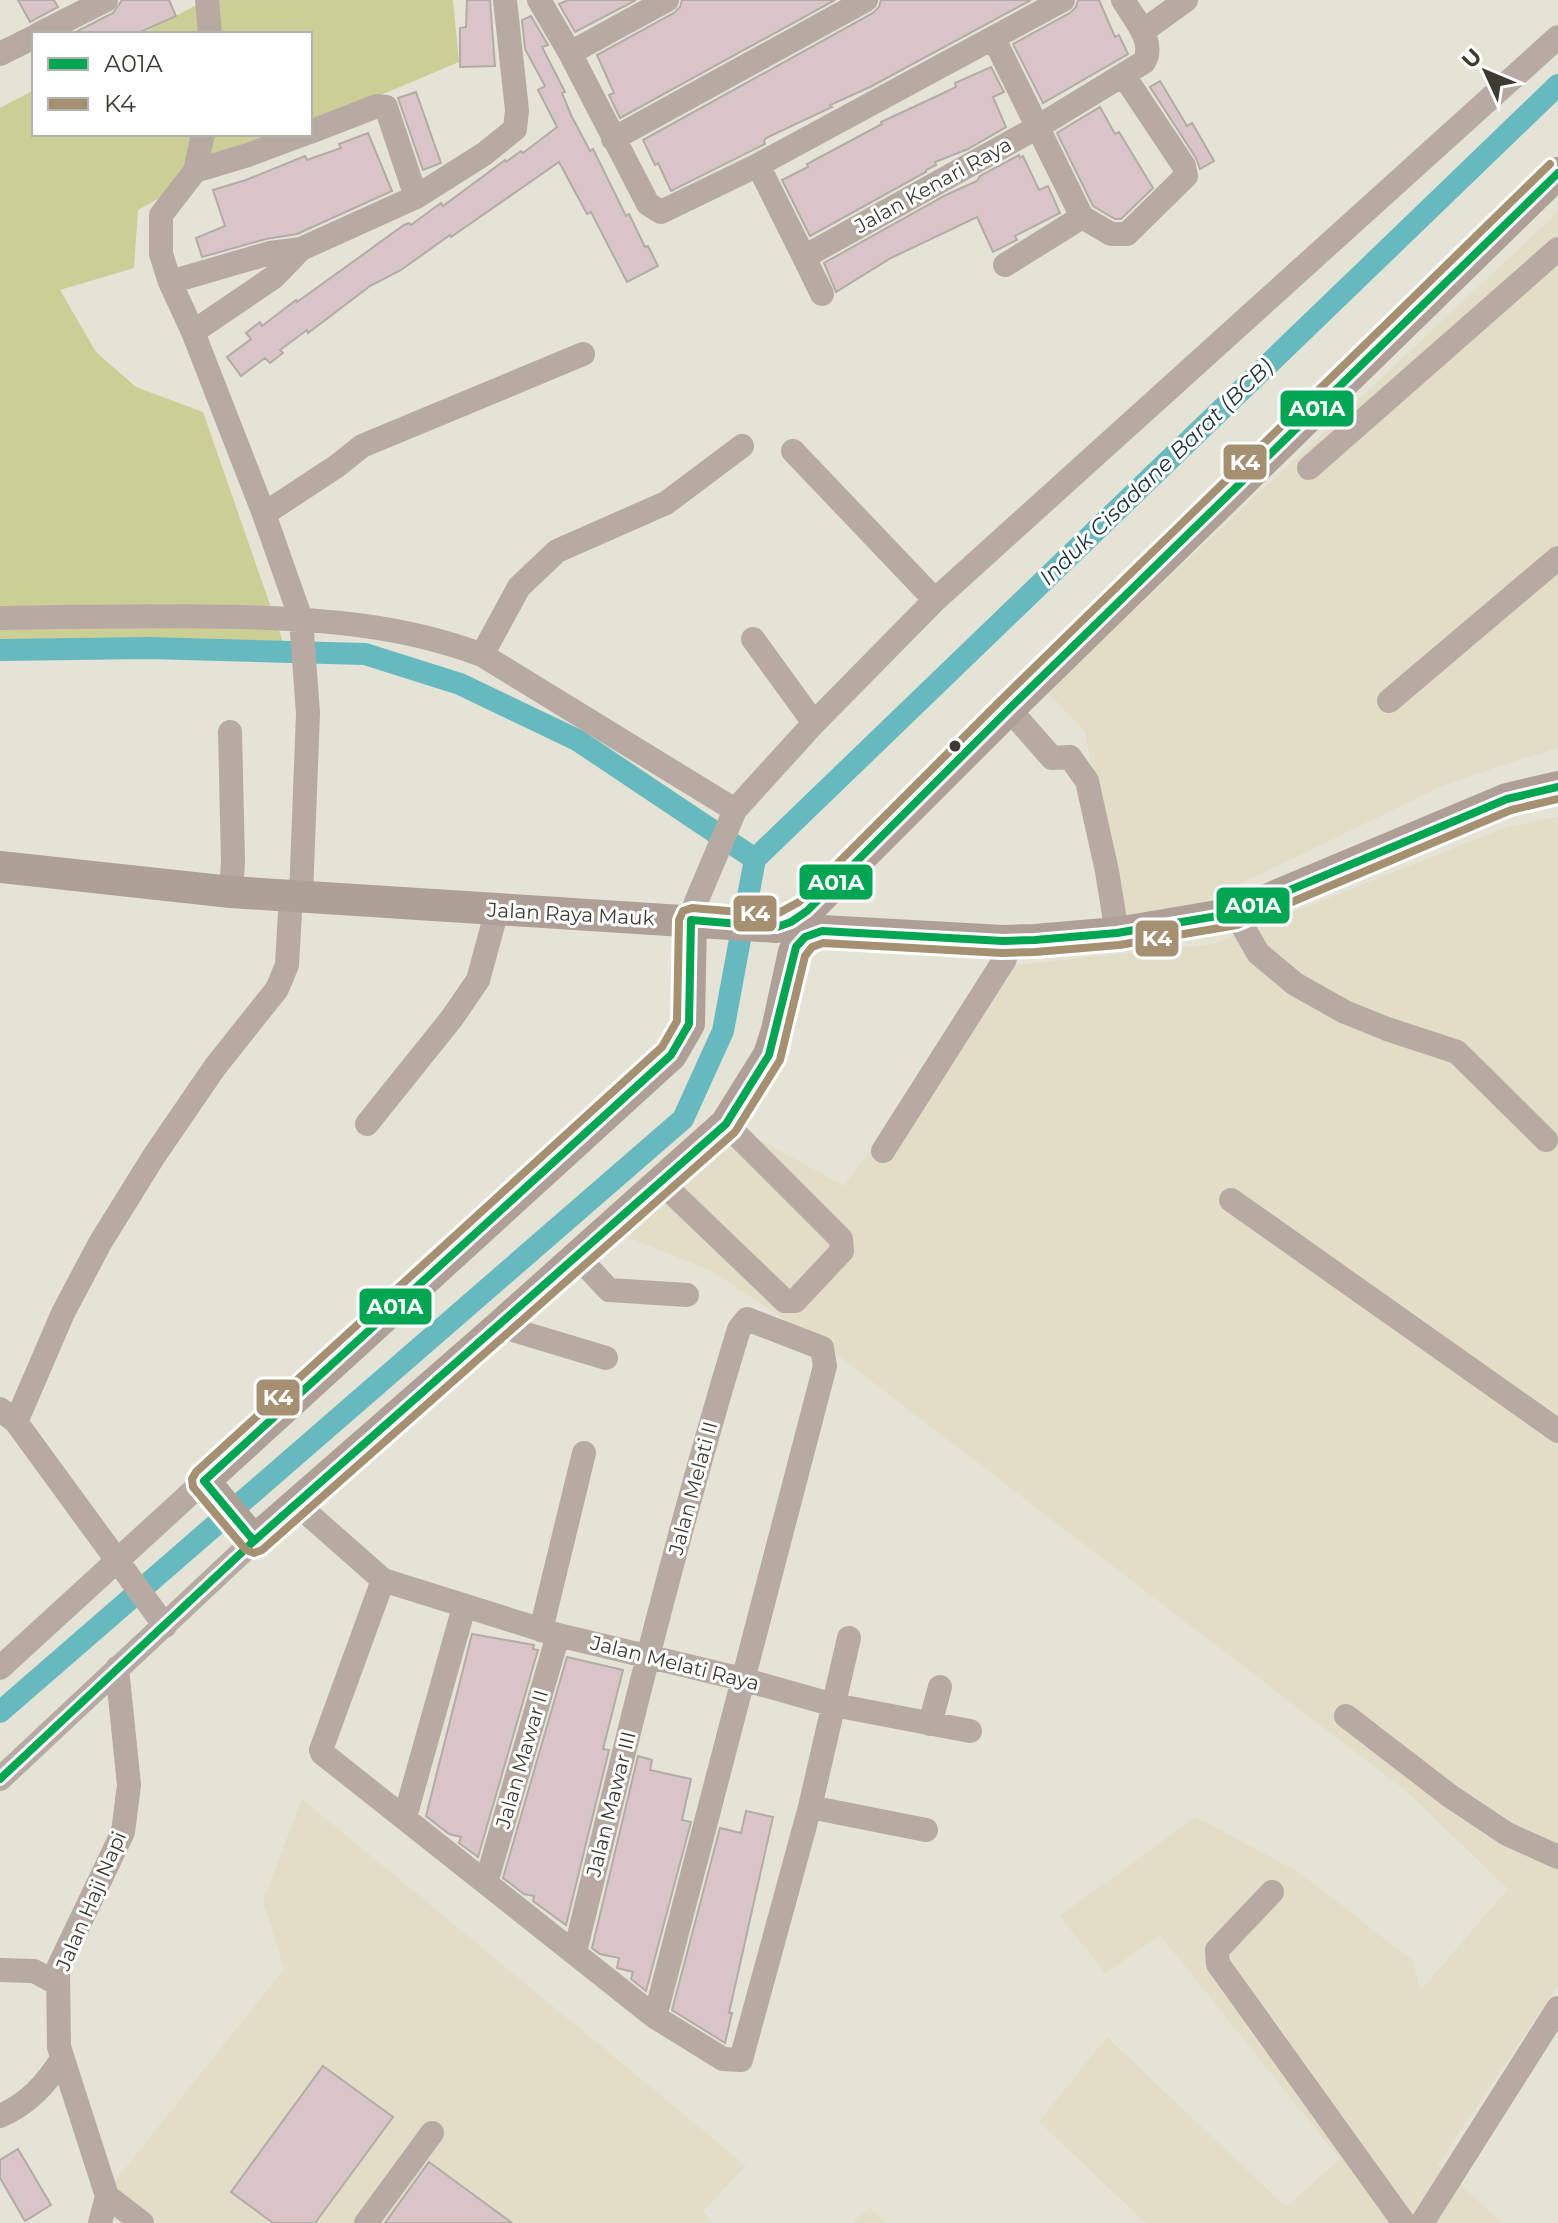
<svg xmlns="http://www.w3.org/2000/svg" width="1558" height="2223" font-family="Montserrat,sans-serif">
<rect width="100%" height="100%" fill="#e5e3d5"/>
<path fill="#e1ddc6" d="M1558,212v536l-65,20 -53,19 -237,115 -86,15 -32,-186 -38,-39z
M1558,817v1168l-120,179 64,59h-356l-107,-101 68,-85 179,170 54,-48 -180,-224 -55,38 -45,-57 136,-99 104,56 113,88 7,30 88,-102 -103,-99 -573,-439 -122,-81 -112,-45 122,-107 124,68 102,-143 38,-75 229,-24 294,-117z
M302,1799l444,367 -43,45 10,12h-555l-46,-38 172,-216 -21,-68z
M870,2207l15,16h-32z"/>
<path fill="#cccf95" d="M206,0h247l6,62 -149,63v-91h-169z
M34,90v44h253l-50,21 -99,55 -4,58 -74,22 36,62 40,35 67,25 80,230 -283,4v-538z"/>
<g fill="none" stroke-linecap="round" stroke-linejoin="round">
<path stroke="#66babf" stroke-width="22" d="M0,650l149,-2 216,6 95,30 117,56 178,119
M755,859l803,-774
M0,1712l683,-593 40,-88 32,-172"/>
</g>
<path fill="#d9c5c8" stroke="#b2aca8" stroke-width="2" d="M18,0h36l4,7 -28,15z
M122,0h47l7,16 -40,18h-64l41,-21z
M467,0h23l5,66 -35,1v-39l6,-1z
M568,0h68l-61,32 -16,-28z
M682,0h153l-215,118 -11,-23 5,-2 -17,-38 77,-42 6,-6z
M881,0h150l-161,87 -40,18 2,2 -66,31 -2,3 1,3 -94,47 -13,-28 -3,2 -12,-25 230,-127 6,-6z
M1078,0h21l16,37 4,-2 9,19 -85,49 -30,-59 57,-31 6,-6z
M531,16l17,29 -6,2 23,45 -3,1 9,22 19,36 3,-2 33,67 3,-2 16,33 3,-1 10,20 -31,16 -36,-70 -4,2 -28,-52 -108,75 -1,-2 -49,35 -31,16 -62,47 -1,-3 -27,20 3,3 -13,10 -5,-5 -24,18 -14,-19 24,-18 -5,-6 14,-11 2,4 34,-26 1,2 107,-77 5,-2 2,2 30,-22 2,3 62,-46 1,2 15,-11 2,2 34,-26 -19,-37 7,-4 -20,-37 -3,-29z
M991,67l13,25 -11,5 13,30 -38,22 -33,13 1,3 -10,5v2l-116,64 -28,-56 26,-13 -1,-3 75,-40 -1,-2 54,-25 21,-10 -1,-4z
M1160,81l27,45 5,-3 22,38 -14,8 -4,-11 -46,-71z
M416,92l25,71 -18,7 -25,-72z
M1100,107l15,27 4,-2 34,56 -32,31h-6l-22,-13 -36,-73z
M368,133l24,58 -95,43 -31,5 -64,18 -6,-19 29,-12 -12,-36 33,-10 59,-24 2,4 34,-12 -2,-4z
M1019,155l1,3 3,-2 16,34 9,-4 12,27 -45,23 2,4 -24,12 -16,-35 -86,41 -55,34 -12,-29 122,-68 31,-14 3,-5z
M472,1634l62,11 -1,4 5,1 -60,207 -19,-14 2,-6 -12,-3 -23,-18z
M567,1657l56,13 -20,79 6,1 -43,175 -33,-24 1,-5 -10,-2 -21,-16z
M638,1756l14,4 -2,10 41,9 -9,41 9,2 -45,169 -15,-12 2,-7 -16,-4 2,-10 -19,-4 -8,-6z
M746,1811l27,6 -44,196h3l-7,30 -53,-33 48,-182 21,5z
M323,2066l70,51 -78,106h-42l-42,-31z
M18,2149l33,56 -26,16 -25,-43v-18z
M429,2162l83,61h-127z"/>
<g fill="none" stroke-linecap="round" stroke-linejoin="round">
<path stroke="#b7aaa3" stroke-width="24" d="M207,0l3,34
M539,0l31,53 78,151 13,8 97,-47 305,-165
M1143,31l43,-31
M39,34l67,-34
M994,39l88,178
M570,53l97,-53
M0,54l34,-17
M310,132l67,-26 9,1 30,90
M203,134l-8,37 -34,44v39l9,28 23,50 71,182 37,105 7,94 -7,183
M613,139l253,-139
M758,165l46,92 232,-129 108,-66c12,-20 -11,-45 -21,-62
M195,171l53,-16 56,-21
M1082,217l29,17h16l59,-58 -2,-10 -60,-90
M804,257l18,37
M1005,265l77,-48
M170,282l100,-29 31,-4
M193,332l81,-55 27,-28 115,-52 68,-43 31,-25 2,-19 -12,-110
M793,451l142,149
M1309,468l249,-219
M264,514l73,-48 25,-20 221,-92
M0,618c79,-1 158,-3 237,-1 84,2 166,8 245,38l253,155 79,-87 121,-123 623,-563
M753,639l61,84
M482,655l37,-68 38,-36 109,-48 76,-57
M1389,701l169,-143
M1009,709l43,49 18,-1 17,24 20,90 10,62
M230,732l3,129 -2,31
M1235,913l23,40 37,31 50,28 42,17 70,23 89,88
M691,920l5,-18 39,-92
M367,1124l85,-106 26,-38 19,-70
M883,1151l122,-192 -2,-18
M662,1183l123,118h10l47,-50 -1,-12 -115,-115
M1231,1200l327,231
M578,1257l31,33 78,5
M500,1326l106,32
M0,1409l16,13 149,204
M16,1422l47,-109 37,-70 54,-87 61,-89 62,-78 10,-24 4,-70
M298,1505l85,75 175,55 184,44 92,26 136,26
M383,1580l-62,170 1,3 333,264 68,42 18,1 1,-4 68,-249 39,-169
M541,1630l43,-177
M0,1668l204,-187
M1346,1716l104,80 57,38 51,23
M930,1724l10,-37
M0,1779l254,-238
M810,1807l116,23
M405,1817l59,-210
M486,1883l72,-248
M1272,1892l-55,58 1,14 186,259
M575,1952c51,-209 101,-417 164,-623l8,-10 75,29 3,18 -170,651
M0,1970l34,1 24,13
M0,2116c28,-12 46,-32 62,-57
M107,2196l35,27
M100,2223l7,-27 -48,-149 -1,-79 65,-136 6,-47 -12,-117
M366,2223l66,-90
M1422,2223l136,-215"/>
<path stroke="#afa097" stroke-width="32" d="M0,867l231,25 546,35 14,-5 16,-11 202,-202 549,-536
M691,920l-2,104 -18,31 -467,426 50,60 246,-215 226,-202 43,-69 8,-25 17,-78c6,-14 14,-18 28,-21l181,10 32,-1 82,-7 118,-20 272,-114 51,-12"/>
<g stroke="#fff" stroke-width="14">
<path id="bus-1" d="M254,1541l-50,-60 467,-426 18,-31 2,-104 86,7 14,-5 16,-11 202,-202 549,-536
M0,1779l254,-238 472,-417 43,-69 27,-108 9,-10 17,-6 181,10 32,-1 82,-7 118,-20 272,-114 51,-12"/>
</g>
<g stroke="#fff" stroke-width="14">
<path id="bus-2" d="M1550,164l-549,536 -202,202 -24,13 -83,-7 -9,3 -4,9 -2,101 -15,26 -466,425 -4,7 1,8 53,63 8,3 8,-3 473,-418 45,-72 25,-104 7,-9 11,-4 179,10 33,-1 84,-7 118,-20 274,-115 47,-11"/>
</g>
<use href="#bus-1" stroke="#00a651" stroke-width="8"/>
<use href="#bus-2" stroke="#a59071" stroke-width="8"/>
</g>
<circle fill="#3d3c32" stroke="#fff" stroke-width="3" cx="955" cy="746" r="7"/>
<g text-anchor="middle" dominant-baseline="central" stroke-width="6" stroke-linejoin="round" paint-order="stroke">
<g font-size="20" fill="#3d3c32" stroke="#fff">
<text transform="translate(933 185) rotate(-29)">Jalan Kenari Raya</text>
<text transform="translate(571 914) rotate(3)">Jalan Raya Mauk</text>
<text transform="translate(693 1488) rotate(-75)">Jalan Melati II</text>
<text transform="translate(675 1663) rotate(14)">Jalan Melati Raya</text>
<text transform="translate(522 1759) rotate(-74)">Jalan Mawar II</text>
<text transform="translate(611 1804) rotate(-76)">Jalan Mawar III</text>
<text transform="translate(91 1901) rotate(-67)">Jalan Haji Napi</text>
</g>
<g font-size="22" font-style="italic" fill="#193336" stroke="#fff">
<text transform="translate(1156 472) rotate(-44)">Induk Cisadane Barat (BCB)</text>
</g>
</g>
<g stroke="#fff" stroke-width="3">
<rect x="1279" y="389" width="76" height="39" rx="8" fill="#00a651"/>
<rect x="1222" y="443" width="46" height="38" rx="8" fill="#a59071"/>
<rect x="798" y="863" width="76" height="38" rx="8" fill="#00a651"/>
<rect x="1215" y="886" width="76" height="39" rx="8" fill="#00a651"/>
<rect x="732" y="894" width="46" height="39" rx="8" fill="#a59071"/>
<rect x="1134" y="919" width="46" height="39" rx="8" fill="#a59071"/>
<rect x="358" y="1287" width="75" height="39" rx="8" fill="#00a651"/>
<rect x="255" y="1378" width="46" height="39" rx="8" fill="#a59071"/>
</g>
<g font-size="22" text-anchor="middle" font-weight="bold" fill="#fff">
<text x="1317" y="416">A01A</text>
<text x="1245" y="470">K4</text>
<text x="836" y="890">A01A</text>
<text x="1253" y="913">A01A</text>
<text x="755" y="921">K4</text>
<text x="1157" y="946">K4</text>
<text x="395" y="1314">A01A</text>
<text x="278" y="1405">K4</text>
</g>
<rect x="32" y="32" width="280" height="104" fill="#ffffff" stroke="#b1b1ad" stroke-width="2"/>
<rect x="48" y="58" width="40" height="12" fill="#00a651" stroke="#b1b1ad" stroke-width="2"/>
<text x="104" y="72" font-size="24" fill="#3d3c32">A01A</text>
<rect x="48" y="98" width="40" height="12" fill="#a59071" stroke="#b1b1ad" stroke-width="2"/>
<text x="104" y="112" font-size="24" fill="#3d3c32">K4</text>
<g transform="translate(1486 72) rotate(314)" stroke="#ffffff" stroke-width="6" paint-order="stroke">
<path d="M0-6L14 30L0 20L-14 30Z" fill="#3d3c32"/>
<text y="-12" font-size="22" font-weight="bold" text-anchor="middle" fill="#3d3c32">U</text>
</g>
</svg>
